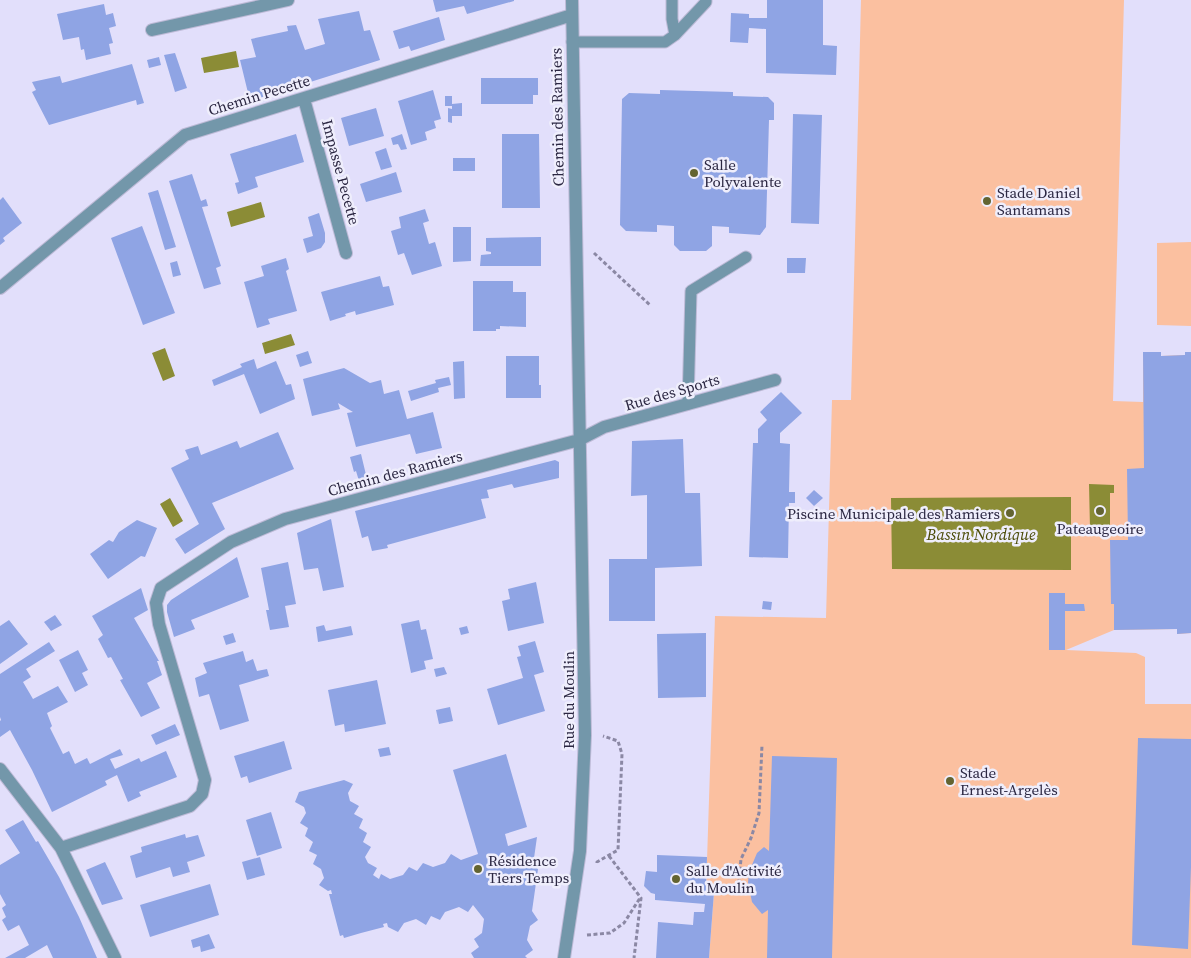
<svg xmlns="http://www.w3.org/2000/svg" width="1191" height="958" font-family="'Source Serif 4',serif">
<rect width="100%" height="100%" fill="#e2dffb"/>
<path fill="#fbc0a0" d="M861,0h263l-11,401 30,1v-50h18v4l24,-1v-3h6v281l-14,1v-5l-63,1 -48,20 70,3 9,4v47h46v254h-482l5,-66 -8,-1 9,-275 111,2 6,-218h19z
M1191,242v84l-34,-1v-82z"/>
<path fill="#8b8c36" d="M236,51l3,16 -35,6 -3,-15z
M261,202l4,15 -34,10 -4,-15z
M291,334l4,11 -30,9 -3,-11z
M165,348l10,28 -12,5 -11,-28z
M1089,484l25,1v8h-4v36h-20z
M1071,497v73l-179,-1 -1,-71z
M170,498l13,23 -10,6 -13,-23z"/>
<path fill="#8fa4e4" d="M433,0h81v1l-47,13 -3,-8 -28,6z
M767,0h56v45l14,1 -1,29 -70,-2v-44l-17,-1 -1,15 -18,-1 1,-29 18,1v4h18z
M104,4l2,11 7,-2 3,13 -7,2 4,15 -4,1 2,10 -25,6 -2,-11 -3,1 -2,-13 -16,3 -6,-26z
M359,11l5,20 6,-1 10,30 -130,41 -10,-41 16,-3 -5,-18 37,-8 -1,-5 9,-1 9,25 20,-6 -7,-25z
M439,17l6,23 -34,11 -2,-5 -10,3 -6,-18z
M175,53l12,35 -12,4 -11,-37z
M159,57l2,8 -12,3 -2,-8z
M132,64l12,39 -7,2 -1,-5 -87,25 -17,-33 4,-2 -4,-8 28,-6 2,7z
M481,78h57v17h-5v9h-52z
M433,90l8,29 -7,2 2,7 -11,4 2,8 -16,5 -13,-44z
M660,90l73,2v4l35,1 6,6v17h-5l-3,107 -6,8 -31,-2v-6l-17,-1v20l-6,5h-26l-6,-6v-19l-17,-1v7l-31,-1 -6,-6 2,-126 7,-6 31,1z
M445,96h7v8l10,-1v13h-10v7l-4,-1v-14l4,1v-3h-7z
M376,108l8,28 -35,10 -8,-28z
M793,114l29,1 -3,109 -28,-1z
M296,134l8,28 -49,15 3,10 -20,7 -3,-11 4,-1 -9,-28z
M402,134l5,15 -6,1 -3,-6 -5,1 -2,-7z
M502,134h37l1,74h-38z
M386,148l6,19 -11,3 -6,-18z
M453,158h22v13h-22z
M396,172l6,20 -36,10 -6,-18z
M192,174l9,27 5,-2 2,7 -6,1 19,59 -5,2 5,16 -17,5 -35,-108z
M158,190l18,57 -11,3 -17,-57z
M3,197l19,26 -19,15 2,3 -5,4v-45z
M425,209l4,12 -6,2 6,21 6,-2 7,24 -30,9 -8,-22 -6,2 -7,-24 10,-3 -2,-11z
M319,213l6,20v9l-4,6 -14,5 -4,-14 10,-3 -5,-19z
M142,226l33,87 -32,12 -32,-87z
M453,227h18v34l-18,1z
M541,237v29h-61l1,-11 10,-1v-2l-5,-1v-13z
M286,258l3,11 -3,2 11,40 -29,8 2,5 -13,4 -13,-46 20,-6 -3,-10z
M787,258h19l-1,15h-18z
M177,261l4,14 -8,2 -3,-14z
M380,276l3,11 6,-1 5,19 -38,10 -1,-4 -10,3 1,2 -16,5 -9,-29z
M473,281h40v11h13v35l-26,-1v3h-4v2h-23z
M308,351l4,12 -12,4 -4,-12z
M1143,352h18v4l24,-1v-3h6v281l-14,1v-5l-63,1v-26h-3l-1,-64h18l-1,-71 17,-1z
M506,356h33v29h2v13h-35z
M254,359l3,10 19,-8 10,24 5,-1 4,15 -35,15 -16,-40 -30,12 -2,-6 30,-13 -2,-3z
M464,361l1,37 -11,1 -1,-37z
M344,368l26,15 11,-3 3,14 15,-4 8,29 26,-7 9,36 -26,6 -6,-20 -54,13 -9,-34 6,-1 -15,-9 2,6 -28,7 -9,-37z
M449,377l2,8 -13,3 1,4 -28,9 -3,-10 28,-8 -1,-3z
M781,392l21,21 -22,20v10l10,1 -1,48h6v11h-6l-1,55 -39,-1 4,-114h5v-14l9,-9 -7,-8z
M278,432l16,37 -82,34 13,26 -40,25 -10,-15 24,-15 -28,-56 18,-9 -4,-9 13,-4 3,9 36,-14 3,7z
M683,439l2,54h15l2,73 -47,2v53h-46v-62h38v-64l-16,1 1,-55z
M361,454l6,25 -8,2 -3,-10 -2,1 -4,-15z
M555,460l4,2v16l-45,10 -2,-4 -25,6 2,8 -8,1 5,19 -99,27 1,3 -16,3 -4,-15 -6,2 -7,-27z
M814,490l9,8 -9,8 -8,-8z
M331,519l13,68 -21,4 -5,-23 -14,2 -7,-37z
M137,520l20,8 -12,29 -4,-1 -33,23 -18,-25 19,-14 4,2 6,-10z
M237,557l12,40 -58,23 4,9 -21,8 -7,-25v-7l4,-5z
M288,562l8,42 -11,2 4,21 -19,3 -4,-20h3l-8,-42z
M536,582l8,41 -36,8 -6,-30 8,-2 -2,-10z
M141,588l7,22 -14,8 25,43h-2l5,14 -15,8 13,25 -19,9 -21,-37 3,-1 -12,-22 -3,1 -10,-19 5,-4 -11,-19z
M1049,593h16v11h19l1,7h-20v39h-16z
M763,601l9,1 -1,8 -9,-1z
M55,615l7,10 -11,6 -7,-9z
M9,620l19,24 -28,20v-38z
M419,620l2,10 5,-1 7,30 -9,2 2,8 -15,4 -10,-49z
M324,625l2,6 25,-5 2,9 -35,7 -2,-15z
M467,626l2,7 -8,2 -2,-7z
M233,633l3,9 -10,3 -3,-9z
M706,633v64l-48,1 -1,-64z
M535,641l9,31 -10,3 11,36 -47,14 -11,-36 36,-11 -6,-21 4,-1 -3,-10z
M49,642l6,9 -29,18 5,8 -8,5 10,17 25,-13 10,16 -21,11 5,13 -2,2 13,26 6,-3 6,13 12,-6 3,6 30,-15 3,6 -13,4 5,10 24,-11 2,4 25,-11 11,26 -38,15 2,4 -13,6 -11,-27 -12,6 2,4 -55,27 -20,-42 -22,-40 -10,7v-16l1,-1 -1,-3v-43z
M78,650l10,20 -6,3 6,12 -13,7 -16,-32z
M243,651l3,11 7,-3 4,12 10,-2 2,7 -30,9 10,36 -29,9 -11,-36 -10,3 -4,-19 12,-5 -4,-10z
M444,667l3,7 -11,3 -2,-8z
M377,680l9,44 -41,8 -1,-8 -9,2 -7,-36z
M450,707l3,14 -14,3 -3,-14z
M175,724l5,11 -24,10 -5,-10z
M1138,738l53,1v128l-3,82 -56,-4z
M284,741l8,28 -43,14 -2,-7 -6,2 -7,-22z
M389,747l2,8 -11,2 -2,-8z
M506,754l21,73 -22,7 3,12 29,-9 -4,28 5,4 -6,42 6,9 -8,6 -3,14 6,10 -8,6 2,2h-53l-3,-5 8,-6 -5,-8 8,-6 2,-14 -11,-14 -5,7 -9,-5 -14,5 -5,8 -9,-4 -5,9 -10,-6 -12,4 -6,9 -10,-5 -1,-4 -4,1 1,3 -23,6 -17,5 -1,-3 -3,1 -11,-42h3l-1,-4 -3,1 -9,-6 5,-7 -3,-9 -8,-5 4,-9 -8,-4 4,-9 -8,-6 3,-8 -8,-5 6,-10 -2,-6 -9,-5 4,-10 45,-12 9,4 -5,9 2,8 9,5 -5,8 9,5 -4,9 8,5 -4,9 8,5 -6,10 3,6 9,5 -4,7 6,4 2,-5 9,5 13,-4 6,-8 8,4 6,-8 10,4 12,-4 6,-9 10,6 17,-6 -25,-84z
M772,756l65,2 -5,200h-65l1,-48 -6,4 -10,-12 -4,-19 1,-11 8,-19 7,-6 5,4z
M271,812l11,36 -25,8 -11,-36z
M23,820l13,22 2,-1 21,36 20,40 18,41h-44l-6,-13 -22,13h-20l24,-13 -10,-20 -11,6 -6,-11 4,-3 -4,-9 4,-3 -6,-11v-29l20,-12 -15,-23z
M185,834l1,4 12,-3 7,21 -18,6 3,10 -17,5 -3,-10 -34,11 -6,-22 12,-4 -1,-5z
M657,855l50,2 -1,34 8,1 -5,66h-53l2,-36 35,3 1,-13h10l1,-8 -50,-4v-6l-4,-1 -7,-7 2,-15 11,1z
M260,857l5,18 -18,5 -5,-18z
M105,862l18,37 -21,6 -16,-35z
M210,884l9,31 -69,22 -10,-32z
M209,934l6,14 -14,4 -1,-6 -7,2 -2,-8z"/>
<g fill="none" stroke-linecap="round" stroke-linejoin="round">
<g stroke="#bdbad6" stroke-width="13">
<path id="lane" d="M672,0v19l3,16
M572,42h93l10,-7 31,-33v-2
M688,404l3,-113 55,-34"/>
</g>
<g stroke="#bdbad6" stroke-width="14">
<path id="street" d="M152,30l136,-30
M304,99l42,154
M0,288l185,-153 387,-120
M0,769l61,79 54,110
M61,848l129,-42 12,-12 3,-14 -46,-156 -3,-21 5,-15 70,-46 54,-23 294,-79 25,-13 171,-47
M564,958l16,-107 5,-116 -13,-735"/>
</g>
<path stroke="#8b88a4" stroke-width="3" stroke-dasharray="4 2.5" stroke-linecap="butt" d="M594,253l57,53
M609,856l32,42 -7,60
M597,863v-1l21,-12 4,-96 -4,-13 -15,-5
M738,890l3,-31 10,-21 8,-25 3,-68
M587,935l23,-2 14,-10 16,-25"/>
<use href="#lane" stroke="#7397aa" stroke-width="11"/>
<use href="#street" stroke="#7397aa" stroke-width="12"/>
</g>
<g fill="#636431" stroke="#efeefc" stroke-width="2">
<circle cx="694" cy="173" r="5"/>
<circle cx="987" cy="201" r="5"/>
<circle cx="1100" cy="511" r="5"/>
<circle cx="1010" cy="513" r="5"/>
<circle cx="950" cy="781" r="5"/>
<circle cx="478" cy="869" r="5"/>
<circle cx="676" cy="879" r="5"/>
</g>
<g text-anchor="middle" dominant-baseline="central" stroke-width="5" stroke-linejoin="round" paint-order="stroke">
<g font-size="15" fill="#2b2742" stroke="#efeefc">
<text transform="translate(259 95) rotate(-17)">Chemin Pecette</text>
<text transform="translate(557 117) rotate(-91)">Chemin des Ramiers</text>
<text transform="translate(341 172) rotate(75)">Impasse Pecette</text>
<text transform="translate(672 392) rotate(-16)">Rue des Sports</text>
<text transform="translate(395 473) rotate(-15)">Chemin des Ramiers</text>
<text transform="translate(568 700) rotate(-90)">Rue du Moulin</text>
</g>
<g font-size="15" fill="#2b2742" stroke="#efeefc" text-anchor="start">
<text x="704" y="164">Salle<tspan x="704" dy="17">Polyvalente</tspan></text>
<text x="997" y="192">Stade Daniel<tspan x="997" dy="17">Santamans</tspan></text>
<text x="1000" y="513" text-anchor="end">Piscine Municipale des Ramiers</text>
<text x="1100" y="528" text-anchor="middle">Pateaugeoire</text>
<text x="960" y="772">Stade<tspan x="960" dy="17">Ernest-Argelès</tspan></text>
<text x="488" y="860">Résidence<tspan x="488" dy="17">Tiers Temps</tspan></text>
<text x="686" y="870">Salle d'Activité<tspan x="686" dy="17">du Moulin</tspan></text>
</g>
<g font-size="16" font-style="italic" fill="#4a4a06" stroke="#efeefc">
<text x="981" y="534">Bassin Nordique</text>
</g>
</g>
</svg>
